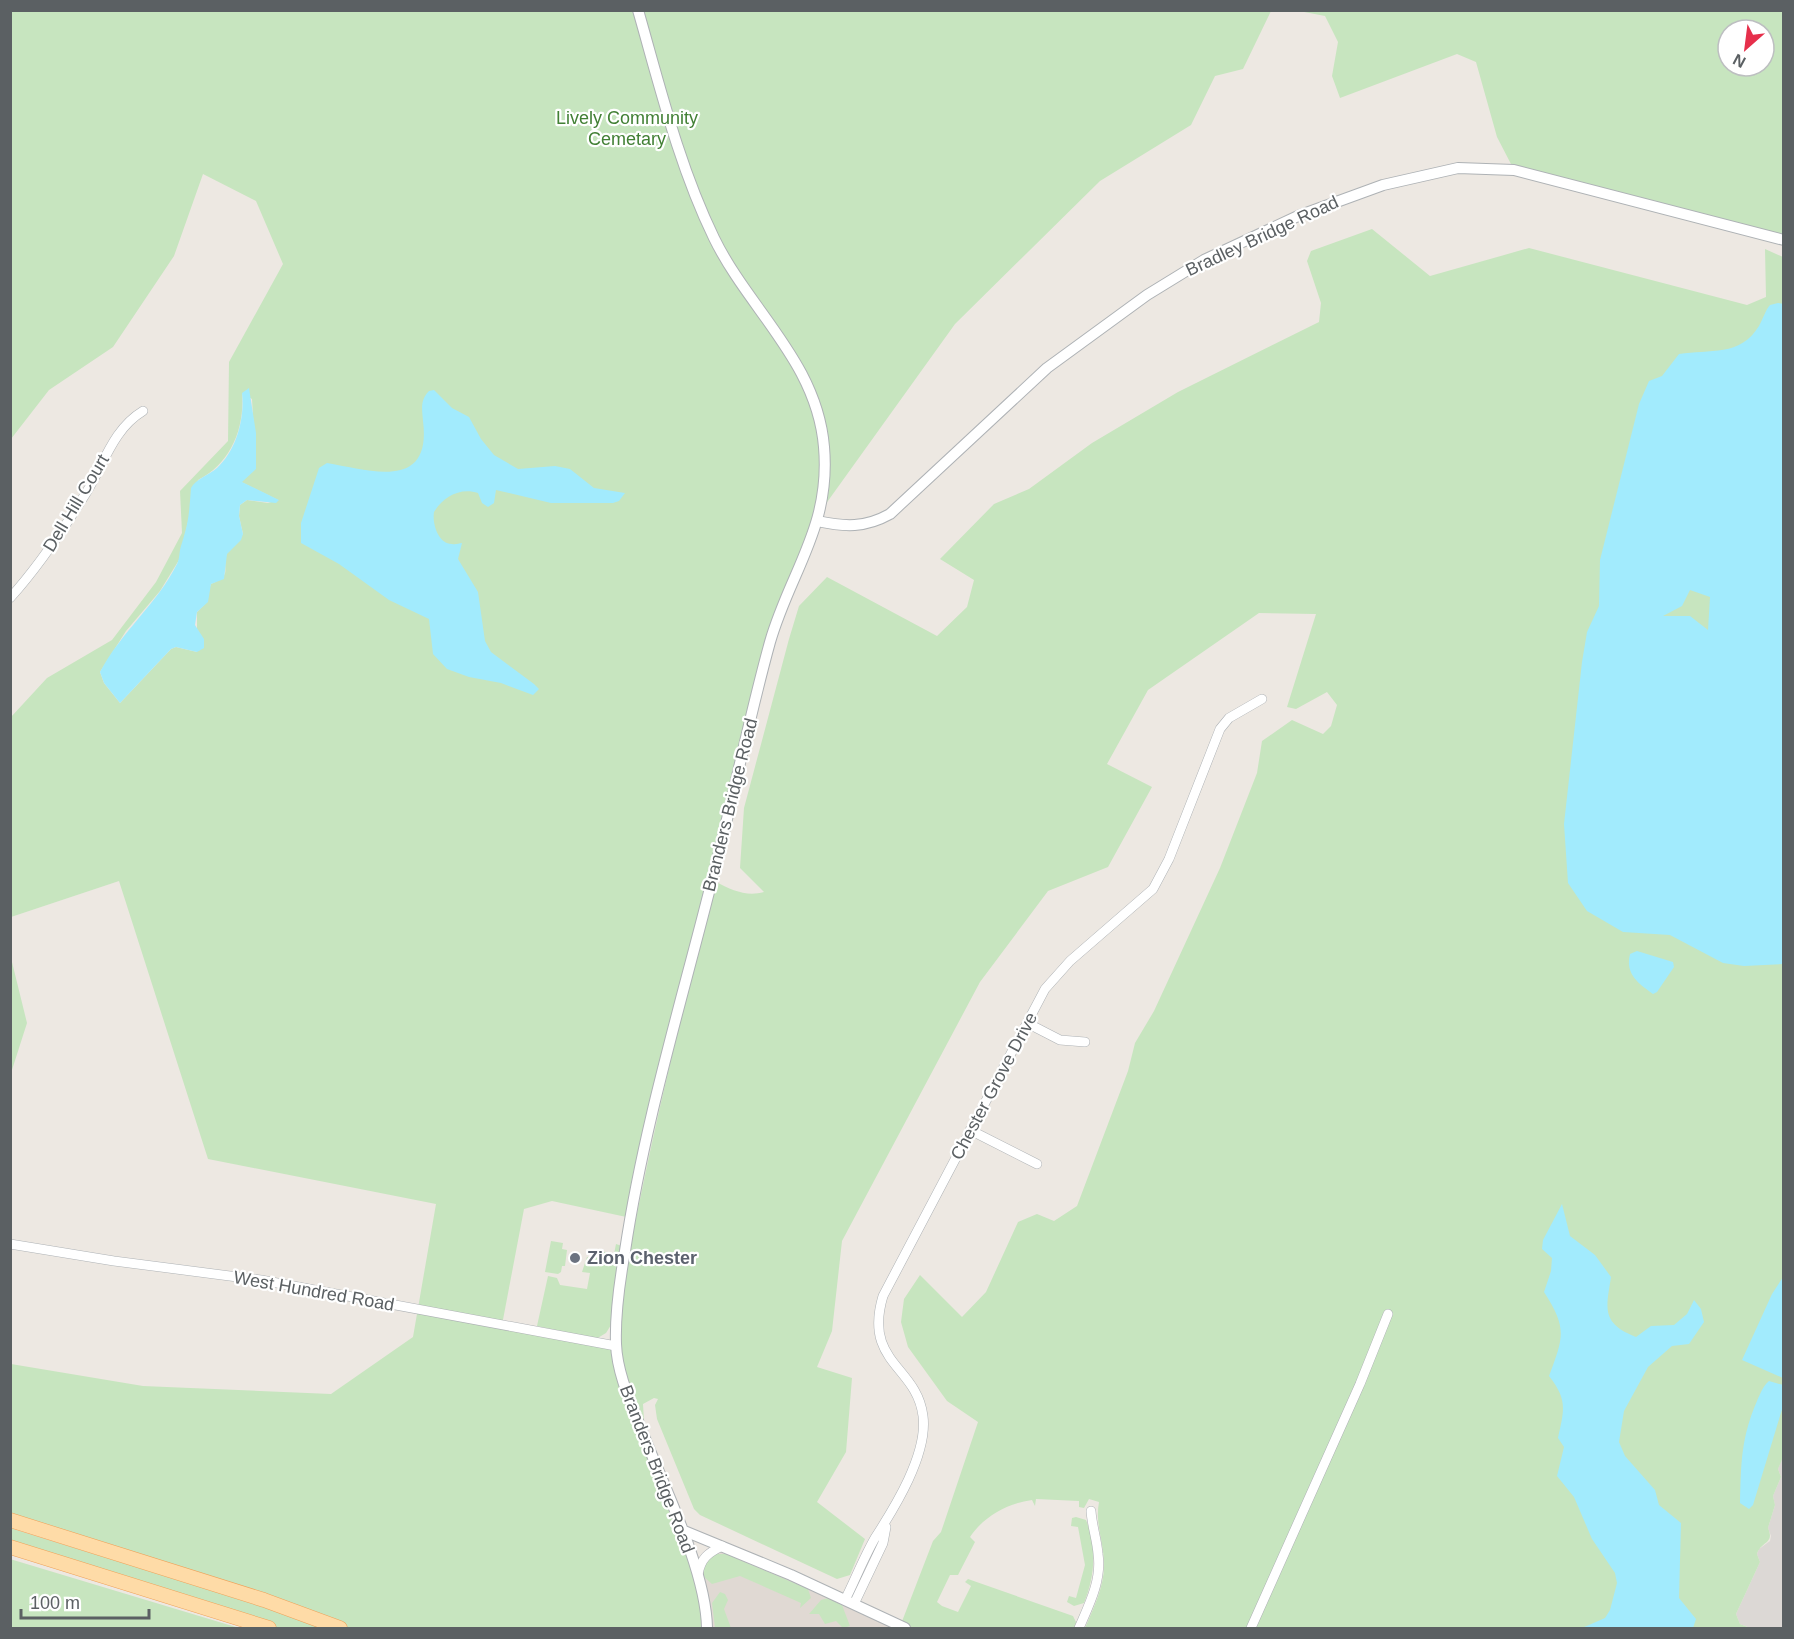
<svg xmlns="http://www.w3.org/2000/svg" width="1794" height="1639" font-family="Helvetica,sans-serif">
<rect width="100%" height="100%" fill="#ede8e2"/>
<path fill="#dcd8d5" d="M1783,1455v173h-33l-10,-4 -4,-10 24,-52 -3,-8 2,-5 11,-8 1,-5 -3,-8 7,-23 -2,-9 8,-19 -3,-8z"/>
<path fill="#e0d9d3" d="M722,1547l177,81h-192l-7,-66z"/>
<path fill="#c7e5bf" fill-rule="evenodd" d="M11,11h626l65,203 -64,-203h633l-28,58 -28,7 -24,49 -91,56 -145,143 -135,188 -41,106 -148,600 -79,-17 -28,8 -22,116 114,21 68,193 21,70v19h-362l-332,-111v-153l132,22 188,8 82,-57 23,-133 -228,-45 -89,-278 -108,36v-200l36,-39 65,-38 44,-58 26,-49 -2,-42 48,-50 1,-79 54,-98 -27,-63 -53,-27 -29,82 -61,91 -64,43 -38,49zM242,393l10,6 4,69 -15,14 37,18 -10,3 -21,-3 -7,5 -1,11 4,18c-5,6 -13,12 -16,19 -6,18 7,21 -16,31l-7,21 -7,7v40l-21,-5 -5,2 -51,54 -16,-20 -4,-11 26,-41 34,-40 19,-31 19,-80c32,-16 47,-51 44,-87z
M1299,11h484v226l-271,-71 -15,-29 -21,-75 -19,-8 -117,44 -8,-22 6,-34 -13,-26zM1728,30h36v36h-36z
M1372,229l58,47 99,-28 218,57 19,-8 -1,-48 18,8 1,1198 -6,14 3,8 -8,19 2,9 -7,23c7,16 -7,13 -11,26l3,8 -24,52 4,10 10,4h-665c9,-21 20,-43 19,-66 -1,-22 -9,-39 -5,-60l-10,-3 -5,9 -5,-1v-6l-43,-2 -1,7 -3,-6c-24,3 -48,16 -62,37l5,5 -17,33h-8l-13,27 5,4 16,6 13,-26 -6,-4 3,-3 105,37 3,6 -1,6h-165l-9,-4 32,-83 8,-9 37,-110 -31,-21 -39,-54 -7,-25 3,-23 16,-24 42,42 24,-25 32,-70 19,-8 17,7 23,-15 51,-135 7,-28 19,-32 66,-143 37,-95 5,-32 30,-21 31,14 8,-8 6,-21 -10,-13 -31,17 -9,-2 29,-93 -57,-1 -111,77 -41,74 45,23 -44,80 -60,24 -68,91 -138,259 -10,90 -15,36 35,11 -6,74 -29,50 48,37 -15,36 -13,4 -137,-64 -6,-6 -37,-90 -2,-14 3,-6 -4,-1 -11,6 1,17c-9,-19 -18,-38 -21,-59 -8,-42 7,-115 16,-158 22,-108 49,-216 77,-322 16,8 30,15 48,10l-24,-24 4,-60 45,-169 10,-33 28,-29 110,59 30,-29 7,-27 -34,-21 54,-55 35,-15 63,-46 86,-51 141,-70 2,-19 -14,-42 4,-10z
M11,958l16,65 -16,50h-1z
M551,1241l12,2 -1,6 5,1 -2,16h-3l-1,6 -3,2 -13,-2z
M616,1244l6,2 -11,79 -5,8 -10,6 -59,-13 11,-50 9,2 3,7 27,4 3,-16 -8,-1 5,-15 6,1 3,-8 18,4z
M1076,1517l10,3c11,27 9,56 -2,83l-10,3 -7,-4 2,-6 7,2 9,-33 -7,-38 -7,-1 1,-8z
M10,1528l263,81 50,19h-45l-267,-84z
M715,1554h11l82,35 3,9 -11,10 1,-5 -61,-27 -28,8 -8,-7c-1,-12 2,-16 11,-23z
M10,1559l229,69h-228z
M720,1592l5,2 3,6 -4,9 7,19h-16l-3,-25z
M828,1598l14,7 8,21 -7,2 -7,-7 -11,3 -6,-10h-10l12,-14z"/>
<path fill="#a2ebfd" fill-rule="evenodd" d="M1778,303l6,1 -1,660 -39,2 -21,-3 -53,-28 -47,-3 -36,-21 -19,-28 -4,-59 18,-162 5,-30 12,-26 1,-46 39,-156 10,-23 13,-5 17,-22c31,-5 61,3 80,-28 4,-7 6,-15 11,-21zM1690,590l20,7 -2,33 -18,-14h-27l19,-10z
M249,388l7,45v36l-14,13 37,18 -3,3 -29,-3 -7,5 -1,11 4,18 -2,6 -14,14 -3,25 -13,5 -3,18 -11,10 -2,13 9,14v9l-7,4 -21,-5 -5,2 -51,54 -16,-20 -4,-11c21,-40 57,-68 77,-108 3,-6 2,-12 4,-18 8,-25 8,-32 10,-58 5,-9 18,-13 26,-20 19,-17 28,-49 25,-75z
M434,390l18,18 17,9 12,22 13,16 24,14 37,-3 15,3 24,19 31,5 -6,8 -6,2h-62l-55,-13 -2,13 -6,4 -6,-4 -4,-10c-18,-6 -35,4 -44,19 -2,11 4,32 18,32 4,1 7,-1 10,-1l-4,16 20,33 7,49 6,11 43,32 5,5 -6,6 -32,-12 -32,-6 -22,-8 -14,-15 -4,-35 -40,-19 -50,-36 -38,-21v-20l18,-55 8,-5c42,7 105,29 96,-42 -1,-12 -3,-21 6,-30z
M1637,951l36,11 1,5 -17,25 -4,2c-15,-11 -28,-20 -23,-40z
M1562,1204l8,32 25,19 16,22c-5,32 -10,46 25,60l15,-11 23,-1 13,-11 7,-14 7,9 3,13 -15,22 -17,2 -24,21 -24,44 -5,31 6,14 30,34 4,15 22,18 -2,75 17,21 -3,9h-111l23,-10 5,-8 7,-27 -2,-10 -23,-34 -18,-42 -17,-21 7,-29 -6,-9c6,-28 10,-38 -9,-62 15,-40 18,-48 -5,-84l7,-21 1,-13 -10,-9 1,-9z
M1783,1277v101l-41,-18 30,-66z
M1769,1381l14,4v21l-30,99 -4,4 -9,-6c1,-40 1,-65 17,-102 3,-7 6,-15 12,-20z"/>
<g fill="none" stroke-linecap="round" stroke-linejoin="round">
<g stroke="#aeb2b5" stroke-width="10">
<path id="minor" d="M10,598c29,-32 53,-68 76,-105 18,-29 27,-64 57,-82
M1027,1023l33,17 25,2
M970,1130l67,34
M10,1244l104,17 147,19 355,66
M698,1574c3,-16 10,-21 24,-28
M845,1600c10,-20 19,-43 30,-62 20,-31 53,-84 48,-122 -6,-50 -60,-53 -40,-120l162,-307 25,-28 83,-72 16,-30 51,-130 9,-11 33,-19
M854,1604l29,-61 3,-16
M1079,1628c10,-23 23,-48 19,-74 -1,-14 -6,-28 -7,-43
M1251,1628l109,-244 28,-70"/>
</g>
<g stroke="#aeb2b5" stroke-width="12">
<path id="tertiary" d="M638,10c22,77 41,156 76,228 35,72 103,124 110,209 7,80 -34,125 -54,195 -23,83 -39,167 -61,250 -30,118 -66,238 -84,359 -5,28 -10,65 -9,93 1,28 14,57 24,82 22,57 66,143 67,202
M817,521c28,6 48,7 73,-7l157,-146 100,-73 57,-35 94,-44 85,-31 75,-17 56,2 270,70
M682,1530l109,45 114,53"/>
</g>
<g stroke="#efa25a" stroke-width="15">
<path id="primary" d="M10,1520l254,80 76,28
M10,1547l259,81"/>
</g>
<use href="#minor" stroke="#fff" stroke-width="9"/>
<use href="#tertiary" stroke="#fff" stroke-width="10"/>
<use href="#primary" stroke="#fedba7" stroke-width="14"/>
</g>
<circle fill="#6b7280" stroke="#fff" stroke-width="2" cx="575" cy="1258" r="6"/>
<g text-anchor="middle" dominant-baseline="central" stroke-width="4.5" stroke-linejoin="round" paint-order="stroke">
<g font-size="18" fill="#428035" stroke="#fff">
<text x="627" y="118">Lively Community<tspan x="627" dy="21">Cemetary</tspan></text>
</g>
<g font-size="18" fill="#5b6063" stroke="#fff">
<text transform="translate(1262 236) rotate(-25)">Bradley Bridge Road</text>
<text transform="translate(76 503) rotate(-59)">Dell Hill Court</text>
<text transform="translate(730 805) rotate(-76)">Branders Bridge Road</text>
<text transform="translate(994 1086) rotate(-62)">Chester Grove Drive</text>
<text transform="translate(314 1291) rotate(10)">West Hundred Road</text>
<text transform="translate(657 1469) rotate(69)">Branders Bridge Road</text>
</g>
<g font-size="18" font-weight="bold" fill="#5b616d" stroke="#fff" text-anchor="start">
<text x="587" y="1258">Zion Chester</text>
</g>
</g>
<rect width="1794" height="1639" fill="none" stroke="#5b6063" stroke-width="24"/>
<g transform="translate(1746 48) rotate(208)"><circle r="28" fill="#ffffff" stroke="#bdbfc1" stroke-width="1.5"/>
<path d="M0-4.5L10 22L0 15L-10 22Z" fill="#e62f4b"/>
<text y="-9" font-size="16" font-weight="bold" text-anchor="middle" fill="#5b6063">N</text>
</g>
<path d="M21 1609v9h128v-9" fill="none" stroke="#5b6063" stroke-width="3"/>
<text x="30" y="1609" font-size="18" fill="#5b6063" stroke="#ffffff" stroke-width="4.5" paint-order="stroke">100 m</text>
</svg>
